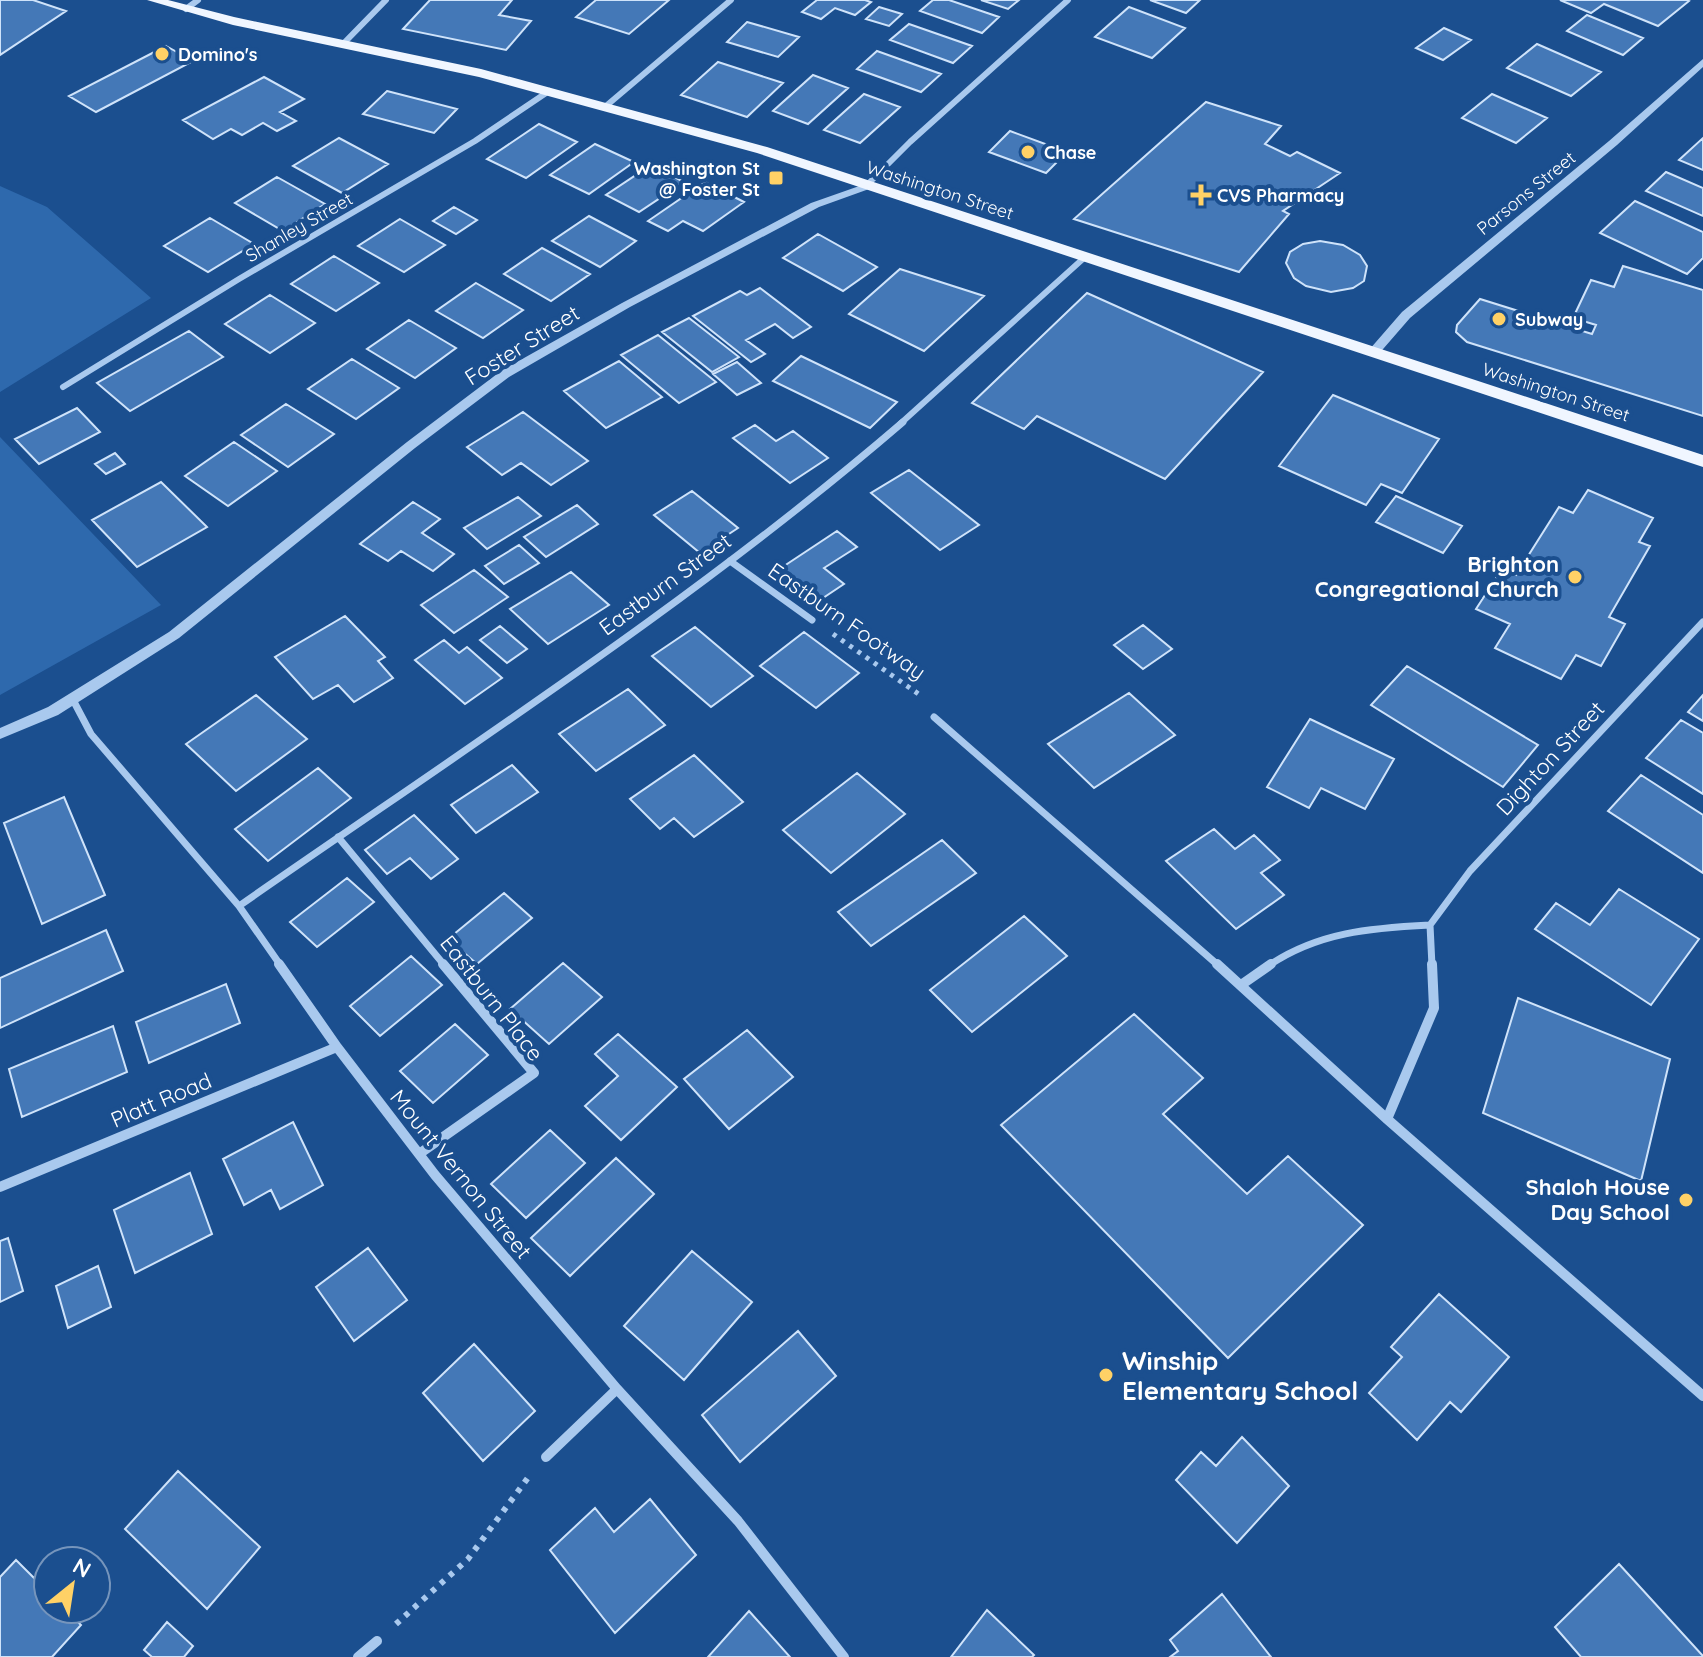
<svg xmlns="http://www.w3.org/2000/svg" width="1703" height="1657" font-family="Quicksand,sans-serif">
<rect width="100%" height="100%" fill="#1b4f8f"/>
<path fill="#2e69ad" d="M0,186l47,21 104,91 -151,94z
M0,437l161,168 -161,90z"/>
<path fill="#4478b7" stroke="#cfe3fa" stroke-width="2" d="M0,0h33l33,11 -66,44z
M430,0h82l-13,15 32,6 -25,29 -103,-21z
M596,0h73l-40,34 -53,-17z
M817,0h48l6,2 -16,13 -20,-7 -14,11 -19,-7z
M933,0h16l50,17 -17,16 -62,-22z
M981,0h38l-11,9z
M1150,0h50l-14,13z
M1560,0h127l2,1 -31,25 -54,-22 -13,9z
M879,7l23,7 -13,12 -23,-7z
M1129,7l56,21 -33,30 -57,-21z
M1587,15l56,23 -20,17 -56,-24z
M747,22l52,15 -21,20 -51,-15z
M909,24l63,22 -19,17 -63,-23z
M1444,28l27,12 -28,20 -27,-12z
M1537,44l64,28 -30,24 -64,-28z
M166,46l27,15 -97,51 -27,-16z
M877,51l64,23 -20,18 -64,-23z
M718,62l65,21 -36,34 -66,-22z
M813,75l35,13 -40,36 -35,-13z
M264,77l40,22 -24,13 16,9 -19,10 -14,-8 -21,12 -11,-6 -18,10 -30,-19z
M387,91l70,18 -23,24 -71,-19z
M864,94l36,13 -40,36 -36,-13z
M1492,94l55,24 -31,25 -54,-25z
M1206,102l75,24 -16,18 25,12 7,-4 43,21 -57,38 6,3 -50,58 -165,-53z
M539,124l38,18 -51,36 -39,-19z
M1010,131l57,21 -21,21 -57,-21z
M339,138l49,26 -46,29 -49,-27z
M1703,138v32l-24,-10z
M595,144l39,18 -45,32 -39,-19z
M651,165l33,17 -45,30 -33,-17z
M1666,172l37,16v28l-57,-25z
M277,177l48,27 -42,27 -48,-28z
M705,182l39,20 -41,29 -20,-10 -15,10 -20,-10z
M1635,201l68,31v26l-16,16 -87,-41z
M454,207l23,13 -21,14 -23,-13z
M589,216l47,25 -36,26 -48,-26z
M210,218l44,26 -46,28 -44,-26z
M400,219l45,26 -41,27 -46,-26z
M818,234l59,33 -34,24 -60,-33z
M1320,241l23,4 17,10 7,11 -3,15 -11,7 -22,4 -25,-6 -12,-8 -8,-15 4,-11 13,-8z
M542,248l48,26 -39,27 -47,-27z
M334,256l45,27 -43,28 -45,-27z
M1623,266l80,24v126l-236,-74 -11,-10 1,-7 23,-26 112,35 4,-9 -23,-7 18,-38 23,7z
M900,269l84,27 -60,55 -75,-37z
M476,283l47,27 -40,28 -47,-27z
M760,288l51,39 -18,11 -18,-14 -29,16 19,14 -14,8 -58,-46 47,-25 7,4z
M1087,293l176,79 -98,107 -128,-63 -13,13 -52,-26z
M270,295l45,28 -45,30 -45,-29z
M689,318l50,39 -27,15 -50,-40z
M409,320l47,28 -41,30 -48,-29z
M189,331l34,26 -93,54 -33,-28z
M658,335l58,47 -37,21 -58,-48z
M801,356l96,46 -27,26 -97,-47z
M352,359l47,29 -43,31 -48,-30z
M619,361l43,36 -56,31 -42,-37z
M737,362l24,21 -24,12 -24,-21z
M1333,395l106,44 -37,54 -21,-9 -15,21 -87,-39z
M286,404l48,30 -46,33 -47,-32z
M77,408l23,24 -61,32 -24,-25z
M523,412l65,49 -37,24 -30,-22 -19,12 -35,-28z
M755,425l21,16 17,-10 35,27 -38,25 -57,-45z
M234,442l43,29 -49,35 -43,-30z
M115,453l10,11 -19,10 -11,-10z
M909,470l70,55 -39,25 -69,-57z
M161,482l46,45 -70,40 -45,-47z
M1588,490l65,28 -14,24 11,4 -41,71 16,7 -24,42 -25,-11 -15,24 -66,-31 15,-24 -34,-15 26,-40 14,6 43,-68 14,6z
M692,491l46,37 -38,25 -46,-38z
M1396,496l66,30 -19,27 -67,-31z
M518,497l23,19 -54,33 -23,-21z
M413,502l27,17 -18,14 32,21 -21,17 -32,-20 -13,10 -28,-17z
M577,505l21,19 -52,33 -22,-20z
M837,531l20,16 -33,21 20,16 -30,20 -39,-32z
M519,545l20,18 -35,21 -19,-18z
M474,570l34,27 -54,36 -33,-28z
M571,572l38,33 -61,39 -38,-35z
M345,616l40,41 -7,4 15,17 -39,24 -16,-17 -25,14 -38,-42z
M1143,625l29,24 -29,20 -29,-24z
M500,626l27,23 -20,14 -27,-23z
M695,627l58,49 -42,31 -59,-51z
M804,632l55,41 -43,35 -56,-42z
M444,640l15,13 8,-6 35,31 -37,26 -50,-44z
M1407,666l131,79 -35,42 -132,-82z
M628,689l37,36 -69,46 -37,-37z
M1129,693l46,42 -81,53 -46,-44z
M256,695l51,44 -71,52 -50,-47z
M1703,695v26l-15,-9z
M1310,719l84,40 -29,50 -44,-21 -12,20 -42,-21z
M1681,720l22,13v61l-57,-36z
M694,755l49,47 -49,35 -20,-19 -14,11 -30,-30z
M512,765l26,27 -62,41 -25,-28z
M318,768l33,30 -83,63 -33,-32z
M857,773l48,41 -74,59 -48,-43z
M1641,775l62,40v58l-95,-62z
M64,797l41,98 -63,29 -38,-101z
M414,815l44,44 -27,20 -21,-21 -23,16 -22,-24z
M1214,829l21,20 19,-14 26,25 -19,13 23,22 -48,34 -70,-68z
M942,840l34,33 -105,73 -33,-34z
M347,878l27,24 -57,45 -27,-25z
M1619,889l80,50 -48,66 -116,-76 21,-26 34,22z
M504,893l28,25 -55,46 -29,-25z
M1024,916l43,40 -95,76 -42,-42z
M106,930l17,41 -123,57v-50z
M411,956l31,29 -62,51 -30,-30z
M563,963l39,34 -53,47 -39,-35z
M226,984l14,39 -91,40 -13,-41z
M1518,998l152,61 -29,122 -158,-68z
M1134,1014l69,64 -40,36 84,80 41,-38 75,69 -135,133 -227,-233z
M455,1024l33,31 -55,48 -33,-32z
M113,1026l14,46 -105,45 -13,-48z
M747,1030l46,47 -64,52 -45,-50z
M618,1034l59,53 -56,53 -36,-34 33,-30 -23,-22z
M293,1122l30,63 -43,24 -9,-19 -27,15 -21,-46z
M550,1130l35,33 -59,55 -35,-34z
M616,1158l38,36 -84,82 -39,-38z
M190,1173l22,61 -77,39 -21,-63z
M8,1238l15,53 -23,11v-61z
M368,1248l39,52 -53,41 -38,-54z
M692,1251l60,51 -68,78 -60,-54z
M98,1266l13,41 -43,21 -12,-42z
M1439,1294l70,63 -48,55 -11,-10 -33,38 -48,-47 33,-36 -11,-10z
M798,1331l38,45 -96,86 -38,-47z
M474,1344l61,67 -52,50 -60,-68z
M1242,1437l47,49 -52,57 -61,-63 25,-28 15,14z
M178,1471l82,76 -53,62 -82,-80z
M650,1499l46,56 -81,78 -65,-83 45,-42 19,24z
M16,1560l32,32v17h17l16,16 -29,32h-52v-80z
M1619,1564l84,92v1h-122l-26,-30z
M1222,1594l49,63h-101l8,-6 -8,-11z
M987,1610l47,45 -2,2h-81z
M749,1611l41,46h-82z
M167,1622l26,24 -9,11h-32l-8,-7z"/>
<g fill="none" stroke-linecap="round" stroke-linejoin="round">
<path stroke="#a9c9ee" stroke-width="5" stroke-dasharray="4 6" stroke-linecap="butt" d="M833,634l87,61"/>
<path stroke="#a9c9ee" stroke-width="6" stroke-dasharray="5 7" stroke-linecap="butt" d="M396,1624l72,-65 62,-84"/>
<path stroke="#a9c9ee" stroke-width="7" d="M730,561l82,59"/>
<path stroke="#a9c9ee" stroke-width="6" d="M186,9l12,-9
M343,44l43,-44
M606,106l125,-106
M866,186l44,-44 158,-142
M63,387l176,-108 236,-138 74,-50
M900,424l185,-167"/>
<path stroke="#a9c9ee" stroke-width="7" d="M72,698l19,36 148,172 42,60
M934,717l285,249
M338,837l107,129
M239,906c224,-156 456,-305 664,-484
M1268,966c50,-34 103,-38 162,-41
M1432,966l-2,-41 40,-54 233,-249"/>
<path stroke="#a9c9ee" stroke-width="10" d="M279,964l58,83 98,128 182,214 121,132 106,136
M1217,964l170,155 316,277
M1241,985l30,-21
M1387,1119l47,-111 -2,-44
M419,1154l115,-81 -91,-109
M0,1187l337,-140
M546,1457l71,-68
M358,1657l19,-16"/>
<path fill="#a9c9ee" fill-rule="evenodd" d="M1703,59v8l-86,78 -207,173 -33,38h-8v-6l33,-38 207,-171z
M865,184l4,1v4l-50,18 -189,100 -121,70 -94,71 -236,190 -121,77 -58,24v-11l48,-21 121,-75 238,-190 94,-71 121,-68 189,-100z"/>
<path fill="#f0f6ff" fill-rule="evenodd" d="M147,0h21l66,17 247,52 286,78 936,308v12l-946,-314 -278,-76 -246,-52z"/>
</g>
<g fill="#ffd166" stroke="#1b4f8f" stroke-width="3">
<circle cx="162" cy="54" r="8"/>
<circle cx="1028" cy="152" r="8"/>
<rect x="768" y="170" width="16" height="16" rx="4"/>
<path d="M1197 183h8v8h8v8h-8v8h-8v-8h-8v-8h8z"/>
<circle cx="1499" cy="319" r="8"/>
<circle cx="1575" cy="577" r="8"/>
<circle cx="1686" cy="1200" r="8"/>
<circle cx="1106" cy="1375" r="8"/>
</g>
<g text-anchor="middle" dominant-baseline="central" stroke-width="8" stroke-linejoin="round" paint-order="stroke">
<g font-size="18" font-weight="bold" fill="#fff" stroke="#1b4f8f" text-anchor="start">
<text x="178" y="54">Domino's</text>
<text x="1044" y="152">Chase</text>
<text x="760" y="168" text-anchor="end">Washington St<tspan x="760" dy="21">@ Foster St</tspan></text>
<text x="1217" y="195">CVS Pharmacy</text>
<text x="1515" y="319">Subway</text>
</g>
<g font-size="18" fill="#fff" stroke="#1b4f8f">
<text transform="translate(940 190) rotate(18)">Washington Street</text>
<text transform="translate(1526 193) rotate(-39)">Parsons Street</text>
<text transform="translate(299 227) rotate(-30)">Shanley Street</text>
<text transform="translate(1556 392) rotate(18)">Washington Street</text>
</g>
<g font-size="22" fill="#fff" stroke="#1b4f8f">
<text transform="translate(522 345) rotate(-32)">Foster Street</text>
<text transform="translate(665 584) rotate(-36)">Eastburn Street</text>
<text transform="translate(847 621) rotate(35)">Eastburn Footway</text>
<text transform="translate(1550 758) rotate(-47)">Dighton Street</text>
<text transform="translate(492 998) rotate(52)">Eastburn Place</text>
<text transform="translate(161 1100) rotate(-23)">Platt Road</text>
<text transform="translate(461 1174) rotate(51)">Mount Vernon Street</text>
</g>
<g font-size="22" font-weight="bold" fill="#fff" stroke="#1b4f8f" text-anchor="end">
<text x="1559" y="564">Brighton<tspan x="1559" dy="25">Congregational Church</tspan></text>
<text x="1670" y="1187">Shaloh House<tspan x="1670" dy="25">Day School</tspan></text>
</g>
<g font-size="26" font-weight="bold" fill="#fff" stroke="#1b4f8f" text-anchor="start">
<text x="1122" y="1360">Winship<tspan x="1122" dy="30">Elementary School</tspan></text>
</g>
</g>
<g transform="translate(72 1585) rotate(30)"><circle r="38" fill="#1b4f8f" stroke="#7695bc" stroke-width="2"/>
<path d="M0-6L14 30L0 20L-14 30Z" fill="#ffd166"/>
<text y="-12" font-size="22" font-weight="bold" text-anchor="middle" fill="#ffffff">N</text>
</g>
</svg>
